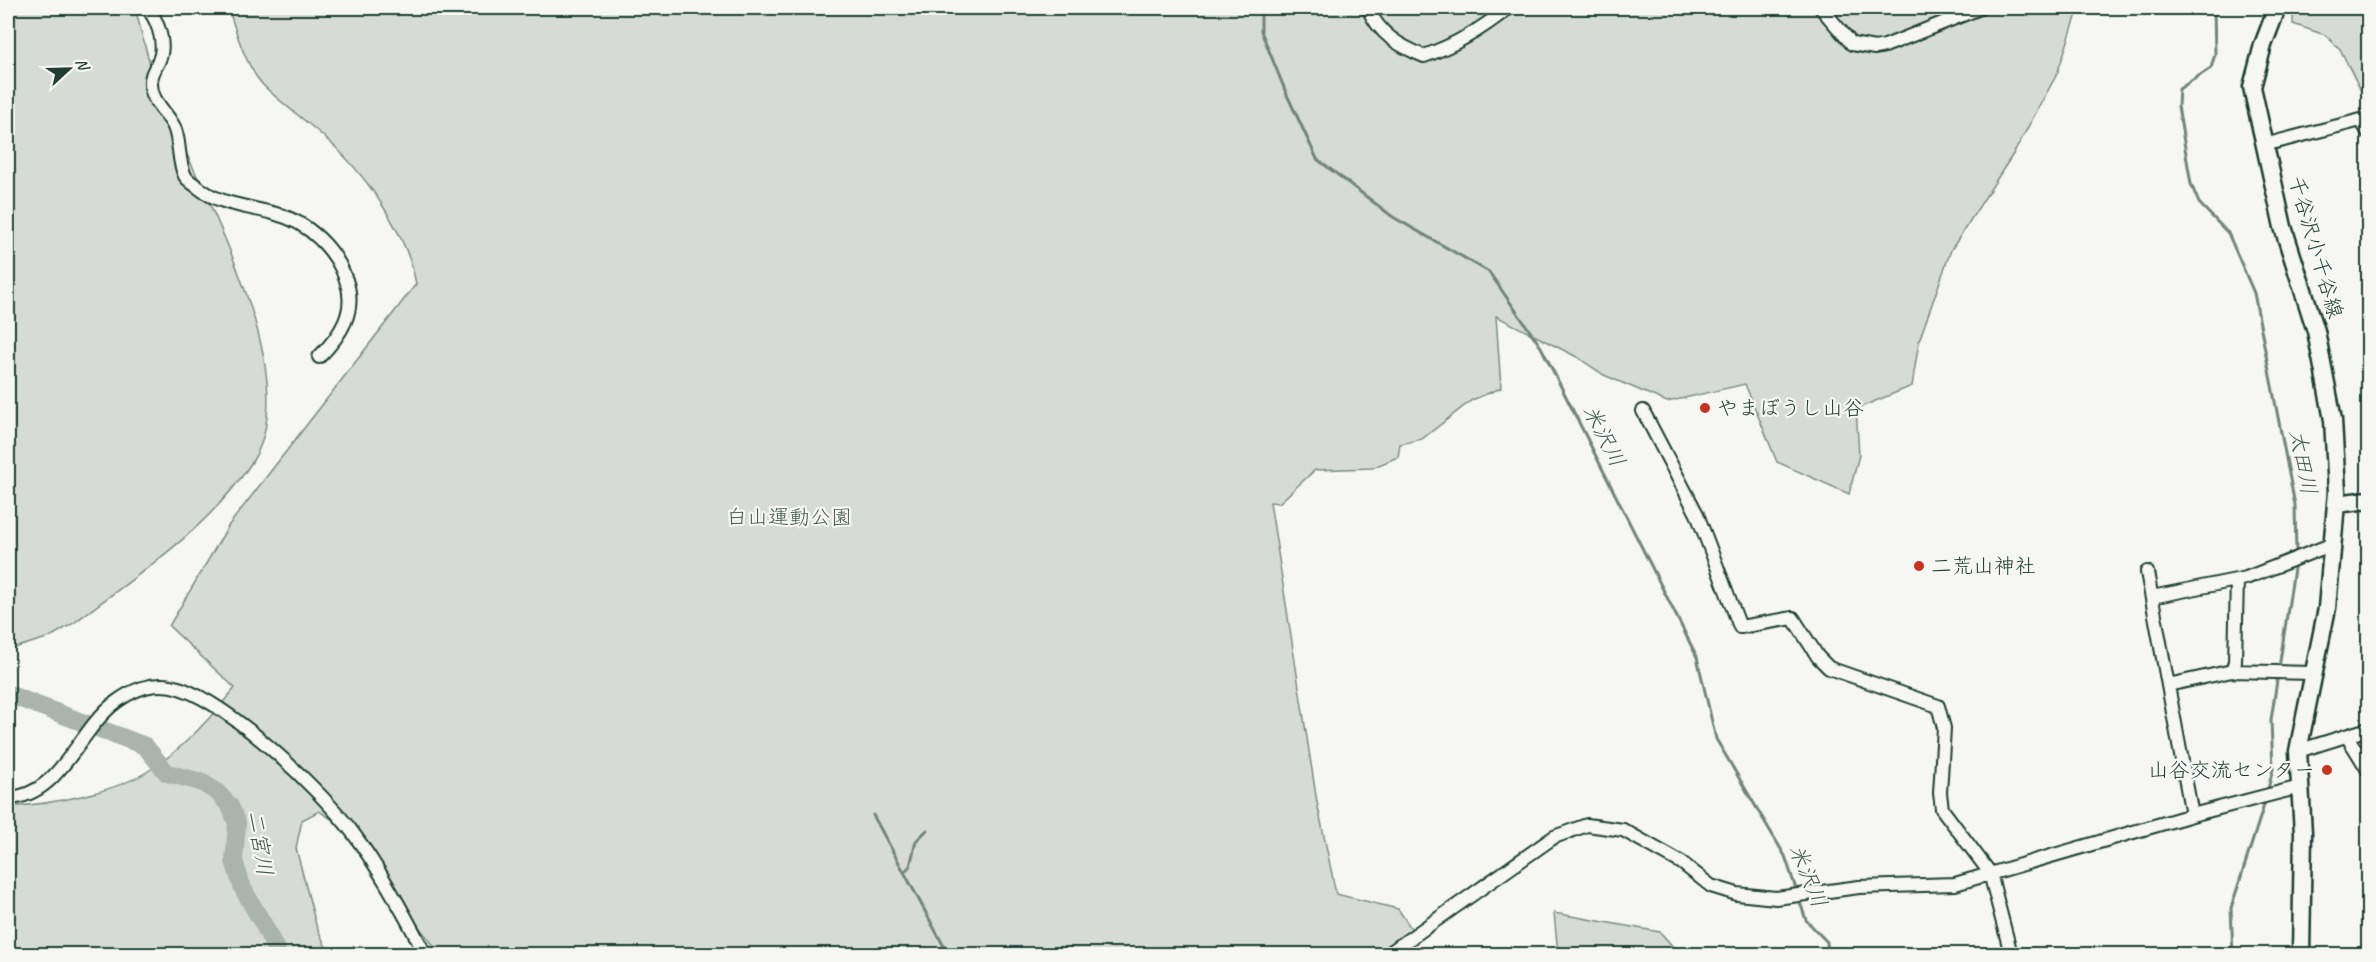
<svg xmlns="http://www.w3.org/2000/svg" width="2376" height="962" font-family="Caveat,'Klee One',sans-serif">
<rect width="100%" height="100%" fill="#f6f6f2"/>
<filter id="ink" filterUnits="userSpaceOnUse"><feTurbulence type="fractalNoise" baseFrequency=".0167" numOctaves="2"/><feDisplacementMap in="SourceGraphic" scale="12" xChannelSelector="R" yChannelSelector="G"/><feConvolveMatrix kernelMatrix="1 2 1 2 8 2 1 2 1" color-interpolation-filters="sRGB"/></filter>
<g filter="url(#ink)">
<path fill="#d6dbd6" stroke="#7a8c85" stroke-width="1.5" d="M8,8h127c7,25 13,53 22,78 33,89 154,286 95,376 -44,68 -114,112 -178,161l-24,14 -42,13z
M228,8h1851l-22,66 -42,77 -64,99 -32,91 -7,45 -56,23 3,46 -10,39 -72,-32 -32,-78 -78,18 -63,-27 -27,-18 -81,-41 5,72 -29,12 -50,39 -22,5 -2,13 -26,11 -57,2 -36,33 -9,-1 47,300 19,92 62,15 15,22 -36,23h-937l-75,-97 -32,-37 -14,-9 -17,9 -6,28 20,77 13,29h-321v-147c42,-3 109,-14 145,-39 32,-21 58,-51 82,-80l-66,-62 60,-101 187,-241c-9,-52 -53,-114 -93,-148 -19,-17 -41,-32 -59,-50 -19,-20 -27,-53 -36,-78z
M2293,8h75v97l-28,-56 -15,-14 -32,-11z
M1554,913l106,19 15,17 30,5h-147z"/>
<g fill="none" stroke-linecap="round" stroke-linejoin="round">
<path stroke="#72847d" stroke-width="3" d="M1261,8v23l26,64 30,64 76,58 96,55 52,75 156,310 19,82 69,117 12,36
M2214,8l1,46 -4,14 -32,21 -1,17 13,78 8,19 29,30 26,60 41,212 1,50
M2279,668l16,-106
M2267,793l6,-24 -2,-49 7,-46
M873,815l31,57
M927,830l-11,11 -6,25 -6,6 44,82
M1799,899l7,21 21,22 1,12
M2233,954l-2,-46 35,-109"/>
<path stroke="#aab3ae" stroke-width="18" d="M8,694l137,52 22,27 34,9 16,10 13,14 7,17 -3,38 9,28 22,38 13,27"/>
<g stroke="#1f3d34" stroke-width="16">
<path id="minor" d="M147,8c10,10 17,32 14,46 -2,11 -11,18 -10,30 0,18 16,28 23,43 7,16 3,33 11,49 3,5 9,8 14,12 23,18 50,18 77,26 32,8 60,35 70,66 11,31 -5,55 -27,77
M1368,8c11,26 31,38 56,48 32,-11 58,-27 84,-48
M1821,8l31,36 23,4 10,-2 95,-38
M2264,145l97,-25 7,12
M1643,411l54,103 43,113 53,-9 25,39 11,11 109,38 6,22 -4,65 2,16 48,64 21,81
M2147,572l45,243
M2152,597l94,-19 87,-34
M2232,671l81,2
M2168,685l64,-14 3,-9 2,-82
M2347,736l21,34
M2298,751l70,-22
M8,798c53,-2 70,-68 108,-96 16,-12 36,-20 55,-16 52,10 151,105 182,147 28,38 51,80 72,121
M1388,954l166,-117 33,-12 36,5 59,33 29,23 26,8 39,4 83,-11 96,-3 237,-69 108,-28"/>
</g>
<g stroke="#1f3d34" stroke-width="21">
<path id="major" d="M2277,8l-14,37 -11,42 31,140 33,104 17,89 4,72 -10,116 -29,143 5,82 -2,121
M2337,504l31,-4"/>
</g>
<use href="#minor" stroke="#f6f6f2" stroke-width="12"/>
<use href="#major" stroke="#f6f6f2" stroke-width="16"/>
</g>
</g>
<g fill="#c8321e" stroke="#f6f6f2" stroke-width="2">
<circle cx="1705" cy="408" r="6"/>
<circle cx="1919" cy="566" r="6"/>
<circle cx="2327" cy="770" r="6"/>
</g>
<g text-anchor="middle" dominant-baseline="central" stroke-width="4.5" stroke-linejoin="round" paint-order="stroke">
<g font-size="21" fill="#1f3d34" stroke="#f6f6f2">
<text transform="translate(2316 247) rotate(74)">千谷沢小千谷線</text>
</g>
<g font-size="21" fill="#1f3d34" stroke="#f6f6f2" text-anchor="start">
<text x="1717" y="408">やまぼうし山谷</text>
<text x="1931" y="566">二荒山神社</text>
<text x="2315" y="770" text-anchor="end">山谷交流センター</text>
</g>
<g font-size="21" fill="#445d54" stroke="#f6f6f2">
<text x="789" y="517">白山運動公園</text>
</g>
<g font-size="22" font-style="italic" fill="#425a52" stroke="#f6f6f2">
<text transform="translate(1604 436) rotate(63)">米沢川</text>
<text transform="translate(2303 462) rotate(79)">太田川</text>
<text transform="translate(260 843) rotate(81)">二宮川</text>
<text transform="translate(1808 876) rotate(68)">米沢川</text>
</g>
</g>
<rect width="2376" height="962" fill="none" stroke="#f6f6f2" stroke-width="30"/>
<rect x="15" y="15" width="2346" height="932" fill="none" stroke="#1f3d34" stroke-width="2" filter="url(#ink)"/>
<g transform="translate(69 69) rotate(68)" stroke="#f6f6f2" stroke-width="4.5" paint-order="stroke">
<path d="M0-4.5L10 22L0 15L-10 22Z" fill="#1f3d34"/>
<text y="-9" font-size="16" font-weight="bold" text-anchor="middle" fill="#1f3d34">N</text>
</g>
</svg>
